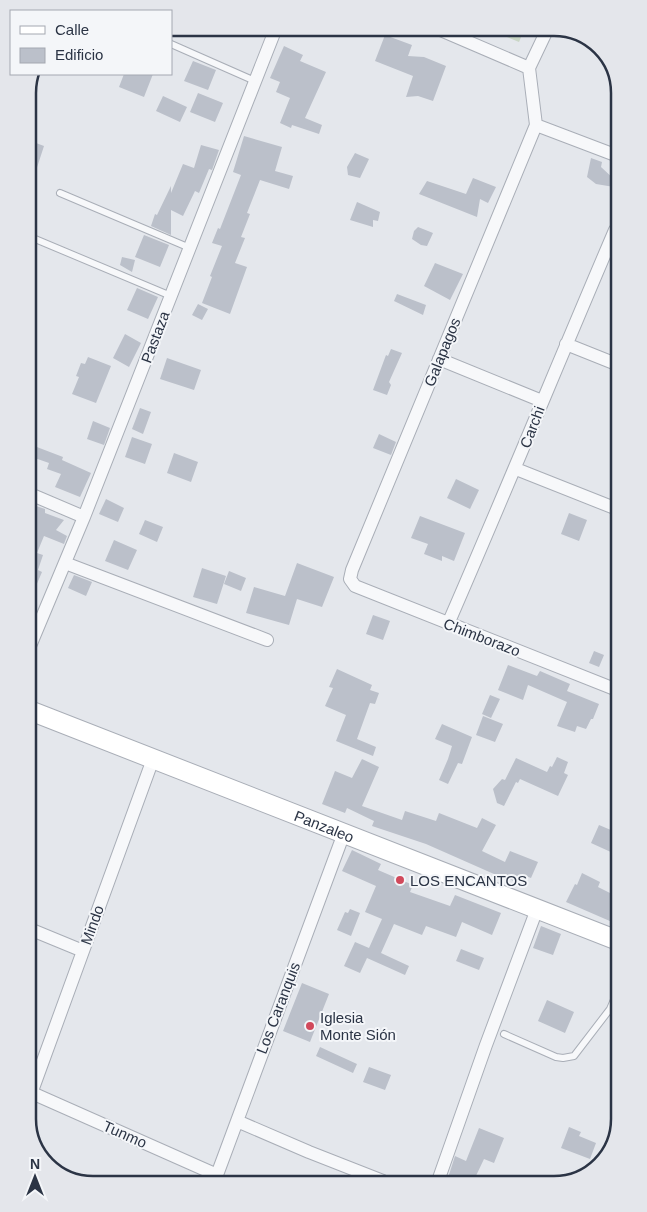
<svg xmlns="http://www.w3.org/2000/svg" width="647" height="1212" font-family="Arial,sans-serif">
<rect width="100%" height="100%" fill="#e4e7ec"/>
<path fill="#c9d6c5" d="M485,28h40l-6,14z"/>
<path fill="#bbc0ca" d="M385,35l27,10 -4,11 16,1 22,9 -13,35 -15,-5 -12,1 7,-21 -38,-15z
M284,46l19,9 -3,6 26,11 -21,46 17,7 -3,9 -27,-9 -1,3 -11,-5 10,-25 -14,-6 4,-10 -10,-4z
M193,61l23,9 -8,20 -24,-9z
M124,74h29l-9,23 -25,-10z
M198,93l25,10 -8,19 -25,-10z
M163,96l24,11 -7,15 -24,-11z
M244,136l38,11 -7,24 18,5 -4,13 -29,-9 -13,33 3,1 -9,23 4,1 -10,25 12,4 -17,47 -28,-11 10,-26 -2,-1 12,-30 -10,-3 6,-15 2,1 21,-54 -8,-3z
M28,140l16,6 -14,43 -2,-1z
M201,145l18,5 -7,20 -3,-1 -10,24 -4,-2 -12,25 -12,-6v25l-20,-9 4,-12 2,1 14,-29v7l12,-29 11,4z
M355,153l14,6 -9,19 -12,-3 -1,-8z
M591,158l11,4 -1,5 14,13 -1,7 -18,-3 -9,-7z
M473,178l23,9 -8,16 -8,-4 -3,18 -58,-23 8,-13 39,13z
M357,202l23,10 -2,9 -5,-1v7l-23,-7z
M418,227l15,6 -6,13 -6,-1 -9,-6 2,-8z
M144,235l25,10 -9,22 -25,-10z
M122,257l13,3 -3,12 -12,-7z
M435,263l28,11 -13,26 -26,-14z
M137,288l21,9 -10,22 -21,-9z
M397,294l29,11 -3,10 -29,-14z
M198,304l10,5 -6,11 -10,-5z
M125,334l16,9 -12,24 -16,-9z
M391,349l11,4 -13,29 2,3 -4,10 -14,-5 13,-35 2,1z
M88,357l23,9 -15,37 -24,-9 7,-17 -3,-1 5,-13 4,1z
M167,358l34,12 -7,20 -34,-11z
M140,408l11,4 -8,22 -11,-5z
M93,421l17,7 -6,17 -17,-6z
M379,434l17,8 -5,13 -18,-7z
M132,437l20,7 -7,20 -20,-7z
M29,444l34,13 -1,3 29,13 -11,24 -25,-10 6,-13 -14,-5 2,-6 -20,-7z
M174,453l24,9 -7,20 -24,-9z
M456,479l23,11 -9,19 -23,-11z
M106,499l18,9 -6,14 -19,-8z
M30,504l15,5v4l19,7 -8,10 11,6 -3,8 -20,-8 -7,17 6,2 -5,15 4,2 -12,28z
M569,513l18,7 -8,21 -18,-7z
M420,516l45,17 -11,28 -12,-5v5l-18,-7 4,-10 -17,-6z
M145,520l18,7 -6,15 -18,-8z
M114,540l23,10 -9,20 -23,-9z
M297,563l37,14 -12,30 -25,-8 -8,26 -43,-12 8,-26 31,9z
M202,568l24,8 -9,28 -24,-7z
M229,571l17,7 -5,13 -17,-7z
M74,575l18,7 -6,14 -18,-8z
M373,615l17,6 -7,19 -17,-6z
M594,651l10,4 -5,12 -10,-4z
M508,665l29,11 3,-5 30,13 -3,7 32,13 -6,15h-2l-5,10 -9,-3 -2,6 -18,-6 10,-24 -39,-17 -5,15 -25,-10z
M337,669l35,16 -2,5 9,3 -4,11 -5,-1 -13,36 19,8 -3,9 -37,-15 10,-26 -21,-9 8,-18 -4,-1z
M490,695l10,4 -9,19 -9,-4z
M483,716l20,8 -8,18 -19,-7z
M442,724l30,13 -10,27 -4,-1 -10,21 -9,-4 9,-21 4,-13 -17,-7z
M557,757l11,5 -4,11 4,2 -10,21 -38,-17 -2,4 -2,-1 -12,24 -7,-3 -4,-14 9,-10 3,1 11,-22 31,14 3,-6 2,1z
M362,759l17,8 -17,39 40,14 3,-9 31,10 3,-8 38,15 5,-10 14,7 -14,26 23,11 5,-11 28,11 -7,16 -8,-3 -4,9 -15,-8 -1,2 -77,-34 -54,-18 2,-5 -27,-13 -2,5 -23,-9 13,-33 17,7z
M599,825l19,8v8l-5,12 -22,-10z
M352,850l29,14 -3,6 35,15 -3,7 40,14 5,-11 46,18 -9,22 -30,-13 -6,15 -30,-11 -4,9 -28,-11 -13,29 28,13 -4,9 -38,-17 -7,15 -16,-7 11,-24 14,6 13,-29 -17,-7 11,-26 -34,-15z
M582,873l18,9 -2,5 20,10 -5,13 5,3 1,12 -53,-23 9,-18 2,1z
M350,909l10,4 -9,23 -14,-6 8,-18 3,1z
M541,926l20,8 -8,21 -20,-7z
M461,949l23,9 -5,12 -23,-9z
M302,983l27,11 -19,48 -27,-11z
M547,1000l27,12 -9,21 -27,-12z
M320,1047l37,17 -4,9 -37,-17z
M369,1067l22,8 -6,15 -22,-8z
M569,1127l12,5 -2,4 17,7 -6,16 -29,-11z
M479,1128l25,10 -10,25 -10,-4 -10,21 -27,1 8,-25 11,5z"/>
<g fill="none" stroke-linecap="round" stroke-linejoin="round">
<g stroke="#a9aeb7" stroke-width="8">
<path id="lane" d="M171,44l84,37
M60,193l130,55
M28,236l143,60
M504,1034l52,23 7,1 11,-2 36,-47 9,-21"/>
</g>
<g stroke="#a9aeb7" stroke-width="14">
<path id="street" d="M436,28l93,40
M529,68l7,57 -184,445 -2,9 5,7 262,104
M529,68l19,-40
M536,125l79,30
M566,344l50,20
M439,359l103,42
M516,469l101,40
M30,494l54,23
M65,563l202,77
M448,624c57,-131 111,-263 167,-394
M30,646l54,-129 192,-489
M32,930l51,21
M32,1091l121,-332
M32,1093l185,82
M237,1121l72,31 74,29
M438,1181l48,-136 51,-136
M214,1183l130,-350"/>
</g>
<g stroke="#a9aeb7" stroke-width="21">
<g id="secondary">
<path id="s1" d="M31,711l588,230"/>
</g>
</g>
<use href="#lane" stroke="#f7f8fa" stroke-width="6"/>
<use href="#street" stroke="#f7f8fa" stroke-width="12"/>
<use href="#secondary" stroke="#fff" stroke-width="19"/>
</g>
<g fill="#d1495b" stroke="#f4f6f9" stroke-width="2">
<circle cx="400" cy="880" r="5"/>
<circle cx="310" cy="1026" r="5"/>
</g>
<g text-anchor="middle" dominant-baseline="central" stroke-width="4" stroke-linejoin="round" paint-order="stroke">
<g font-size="15" fill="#2b3445" stroke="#f4f6f9">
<text transform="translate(155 337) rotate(-69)">Pastaza</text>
<text transform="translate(442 352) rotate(-68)">Galapagos</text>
<text transform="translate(532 427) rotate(-69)">Carchi</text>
<text transform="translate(482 637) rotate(21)">Chimborazo</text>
<text stroke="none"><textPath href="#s1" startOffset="315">Panzaleo</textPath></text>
<text transform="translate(92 925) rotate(-70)">Mindo</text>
<text transform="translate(278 1008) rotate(-69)">Los Caranquis</text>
<text transform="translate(125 1134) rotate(24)">Tunmo</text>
</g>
<g font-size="15" fill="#2b3445" stroke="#f4f6f9" text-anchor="start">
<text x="410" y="880">LOS ENCANTOS</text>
<text x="320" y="1017">Iglesia<tspan x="320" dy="17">Monte Sión</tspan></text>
</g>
</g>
<path d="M0 0H647V1212H0ZM93 36H554A57 57 0 0 1 611 93V1119A57 57 0 0 1 554 1176H93A57 57 0 0 1 36 1119V93A57 57 0 0 1 93 36Z" fill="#e4e6eb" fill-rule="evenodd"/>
<path fill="none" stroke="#2b3445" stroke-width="2.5" d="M93 36H554A57 57 0 0 1 611 93V1119A57 57 0 0 1 554 1176H93A57 57 0 0 1 36 1119V93A57 57 0 0 1 93 36Z"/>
<rect x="10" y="10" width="162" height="65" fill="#f4f6f9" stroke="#a4a8b1"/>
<rect x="20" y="26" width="25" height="8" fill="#ffffff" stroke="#a4a8b1"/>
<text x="55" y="35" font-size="15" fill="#2b3445">Calle</text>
<rect x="20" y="48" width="25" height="15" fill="#bbc0ca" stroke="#a4a8b1"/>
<text x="55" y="60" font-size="15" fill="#2b3445">Edificio</text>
<g transform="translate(35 1177)" stroke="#f4f6f9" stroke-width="4" paint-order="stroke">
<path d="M0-4L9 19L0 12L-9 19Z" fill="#2b3445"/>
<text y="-8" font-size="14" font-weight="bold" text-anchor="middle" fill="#2b3445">N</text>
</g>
</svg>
